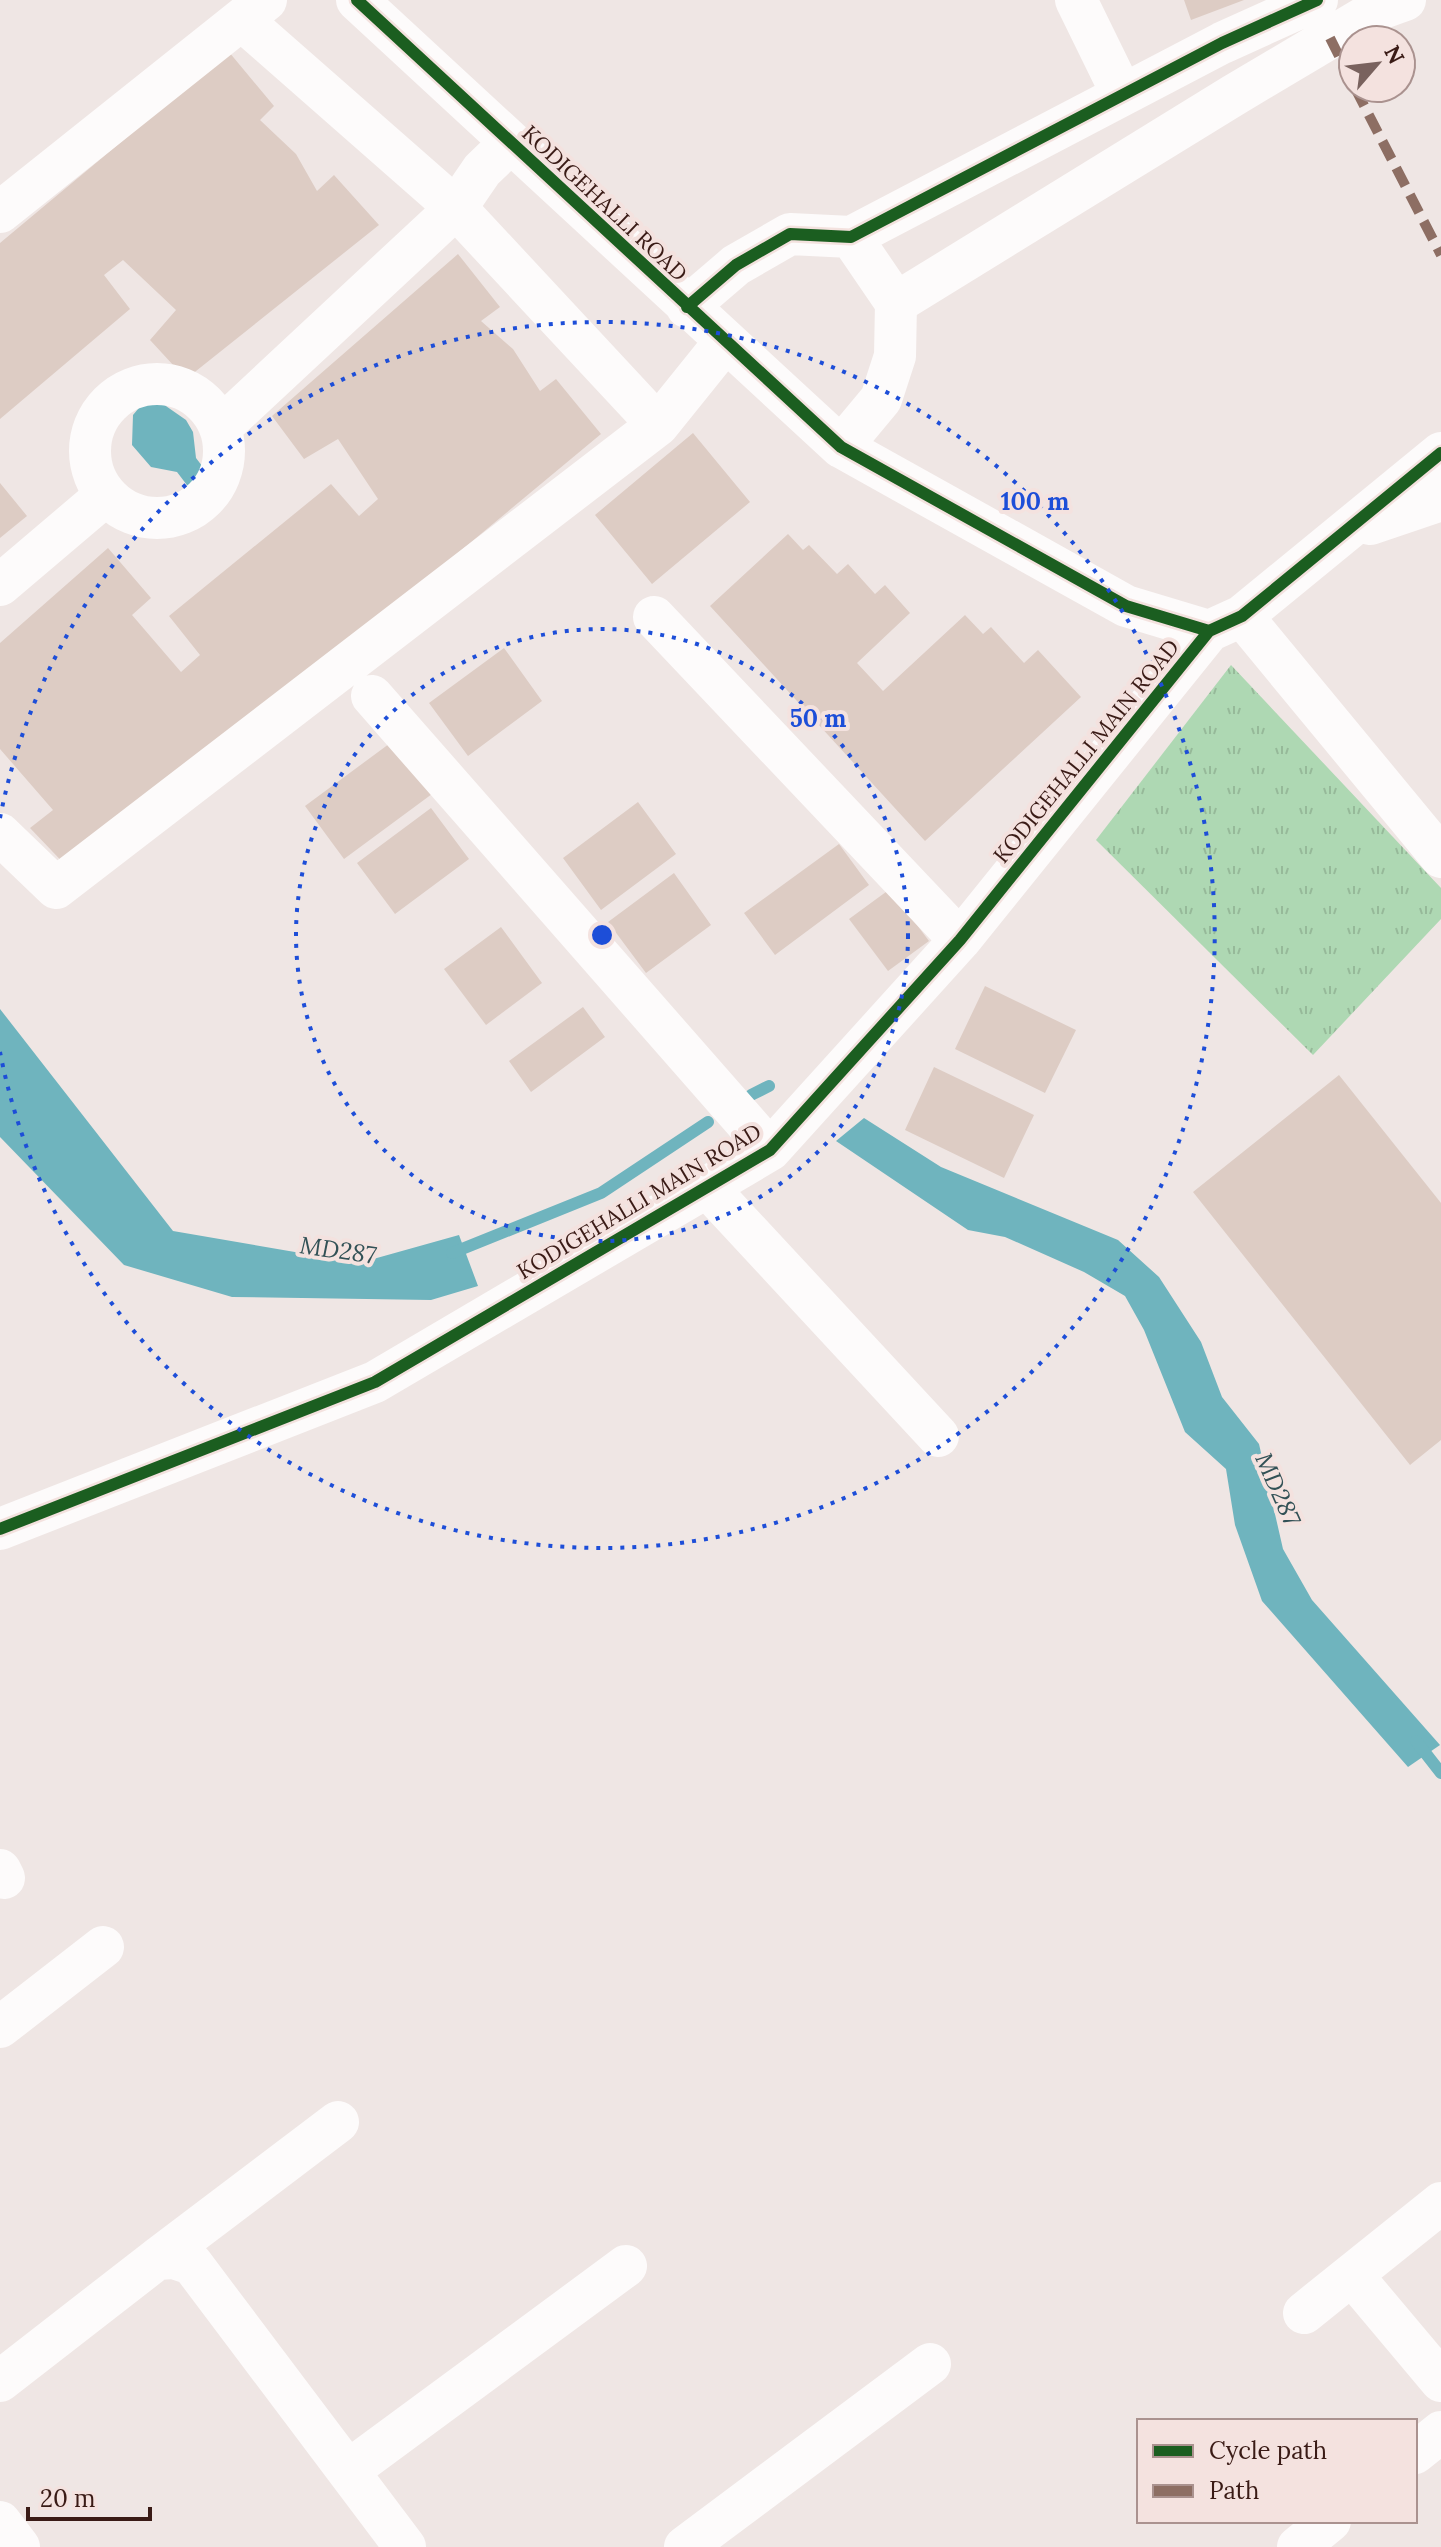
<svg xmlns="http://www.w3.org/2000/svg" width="1441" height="2547" font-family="Lora,serif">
<defs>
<pattern id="grass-tufts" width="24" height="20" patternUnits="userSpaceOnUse" patternTransform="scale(2)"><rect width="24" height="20" fill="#aed8b3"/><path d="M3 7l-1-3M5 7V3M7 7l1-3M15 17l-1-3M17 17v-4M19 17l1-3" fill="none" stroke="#96b999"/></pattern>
</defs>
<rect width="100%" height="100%" fill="#efe6e4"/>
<path fill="url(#grass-tufts)" d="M1231,665l210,223v31l-128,136 -217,-215z"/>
<path fill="#6fb4be" d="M143,403l20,1 23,16 7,12 3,26 16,21 -19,14 -16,-21 -26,-5 -19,-22 1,-30z
M0,1009l173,222 186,32 100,-28 19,51 -47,14 -199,-3 -108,-32 -124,-128z
M864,1118l77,49 177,73 41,37 42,65 21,55 37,47 24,105 29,51 128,145 -32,22 -146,-166 -27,-76 -9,-56 -41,-37 -41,-102 -19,-34 -41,-24 -79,-35 -37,-7 -132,-89z"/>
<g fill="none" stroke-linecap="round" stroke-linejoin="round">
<path stroke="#6fb4be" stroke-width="12" d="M751,1095l18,-9
M452,1253l149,-60 107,-71
M1416,1741l25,32"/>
</g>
<path fill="#ddccc4" d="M1184,0h60l-53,20z
M229,52l45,54 -14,14 36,34 21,37 17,-16 45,50 -193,154 -36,-39 26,-30 -53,-50 -19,15 26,34 -130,110v-176z
M458,254l42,53 -19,14 32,28 27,42 16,-12 45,55 -528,439 -43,-45 23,-18 -53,-61v-106l108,-95 43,50 -19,17 49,57 19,-17 -31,-39 162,-132 28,32 19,-17 -40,-60 -34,20 -32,-43z
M693,433l57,69 -98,82 -57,-69z
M0,483l27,33 -27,22z
M788,534l15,16 6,-5 28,29 11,-10 27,30 10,-9 25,28 -53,50 26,28 82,-76 18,19 8,-7 33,36 14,-13 43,47 -156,144 -215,-235z
M504,648l38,53 -74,55 -39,-53z
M393,741l39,53 -88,65 -39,-53z
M638,802l38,52 -75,56 -38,-52z
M431,808l38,51 -74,55 -38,-51z
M839,844l30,41 -94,70 -31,-42z
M674,873l37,52 -65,48 -38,-51z
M890,889l39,52 -41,30 -39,-52z
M501,927l41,56 -56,42 -42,-56z
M985,986l91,44 -31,63 -90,-44z
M583,1007l22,30 -74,55 -22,-31z
M934,1067l100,48 -30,63 -99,-48z
M1339,1075l102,128v237l-31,25 -217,-273z"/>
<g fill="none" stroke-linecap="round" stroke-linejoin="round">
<path stroke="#fdfbfb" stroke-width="42" d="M357,0l484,447 285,159 83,25
M1076,0l46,94
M243,21l213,187 202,217
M0,212l266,-212
M896,303l338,-208 143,-85 28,-10
M687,307l49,-42 54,-31 61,3 371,-194 95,-43
M90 451a67 67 0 1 1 134 0a67 67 0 1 1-134 0Z
M221,427l235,-219 26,-38 29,-28
M841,447l40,-48 14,-43 1,-53 -45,-66
M1370,524l71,-24
M0,585l106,-90
M1242,616l199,241
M654,617l306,323
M372,696l398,454
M0,834l56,54 602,-463 66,-82
M706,1186l232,250
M0,1529l375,-147 395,-232 190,-210 249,-309 33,-15 199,-163
M0,1870l4,8
M0,2027l103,-80
M157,2259l181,-137
M1352,2275l89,106
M1304,2313l137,-110
M0,2381l157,-122 17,-1 18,6 213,283
M1415,2453l26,-21
M348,2471l278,-205
M0,2522l19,25
M685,2547l245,-183
M1298,2547l32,-26"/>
<path stroke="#8d6e63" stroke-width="10" stroke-dasharray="20 10" stroke-linecap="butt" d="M1330,38l23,46
M1355,88l86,167"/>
<g stroke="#f4e2df" stroke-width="17">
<path id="cycleway" d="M357,0l484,447 285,159 83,25
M687,307l49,-42 54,-31 61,3 371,-194 95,-43
M0,1529l375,-147 395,-232 190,-210 249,-309 33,-15 199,-163"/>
</g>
<use href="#cycleway" stroke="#1b5e20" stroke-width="12"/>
</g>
<g fill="none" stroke="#1d4ed8" stroke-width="4" stroke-dasharray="4 8">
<circle cx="602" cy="935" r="306"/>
<path d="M0 818A613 613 0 1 1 0 1052"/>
</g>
<g text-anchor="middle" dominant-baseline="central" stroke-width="8" stroke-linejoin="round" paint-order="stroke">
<g font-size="22" fill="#3a1b16" stroke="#f4e2df">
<text transform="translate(605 203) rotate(43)">KODIGEHALLI ROAD</text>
<text transform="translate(1086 751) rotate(-51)">KODIGEHALLI MAIN ROAD</text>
<text transform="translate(639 1201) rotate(-31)">KODIGEHALLI MAIN ROAD</text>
</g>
<g font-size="24" font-style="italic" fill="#325156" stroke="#f4e2df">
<text transform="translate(338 1250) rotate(8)">MD287</text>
<text transform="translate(1278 1489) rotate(66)">MD287</text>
</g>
</g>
<circle cx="602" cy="935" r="12" fill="#1d4ed8" stroke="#f4e2df" stroke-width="4"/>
<g font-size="24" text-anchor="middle" font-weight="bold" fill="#1d4ed8" stroke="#f4e2df" stroke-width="8" stroke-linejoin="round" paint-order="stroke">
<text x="1035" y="510">100 m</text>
<text x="818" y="727">50 m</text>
</g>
<rect x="1137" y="2419" width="280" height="104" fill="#f4e2df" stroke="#aa928f" stroke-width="2"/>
<rect x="1153" y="2445" width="40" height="12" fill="#1b5e20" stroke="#aa928f" stroke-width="2"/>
<text x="1209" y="2459" font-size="24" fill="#3a1b16">Cycle path</text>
<rect x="1153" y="2485" width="40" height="12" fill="#8d6e63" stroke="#aa928f" stroke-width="2"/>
<text x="1209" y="2499" font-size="24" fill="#3a1b16">Path</text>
<g transform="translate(1377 64) rotate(62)"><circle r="38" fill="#f4e2df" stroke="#aa928f" stroke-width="2"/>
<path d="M0-6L14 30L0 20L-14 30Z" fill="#79625e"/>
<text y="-12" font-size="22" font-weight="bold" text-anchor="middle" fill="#3a1b16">N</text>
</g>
<path d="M28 2507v12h122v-12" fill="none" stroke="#3a1b16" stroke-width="4"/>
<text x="40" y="2507" font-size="24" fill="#3a1b16" stroke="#f4e2df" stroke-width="6" paint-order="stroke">20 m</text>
</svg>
